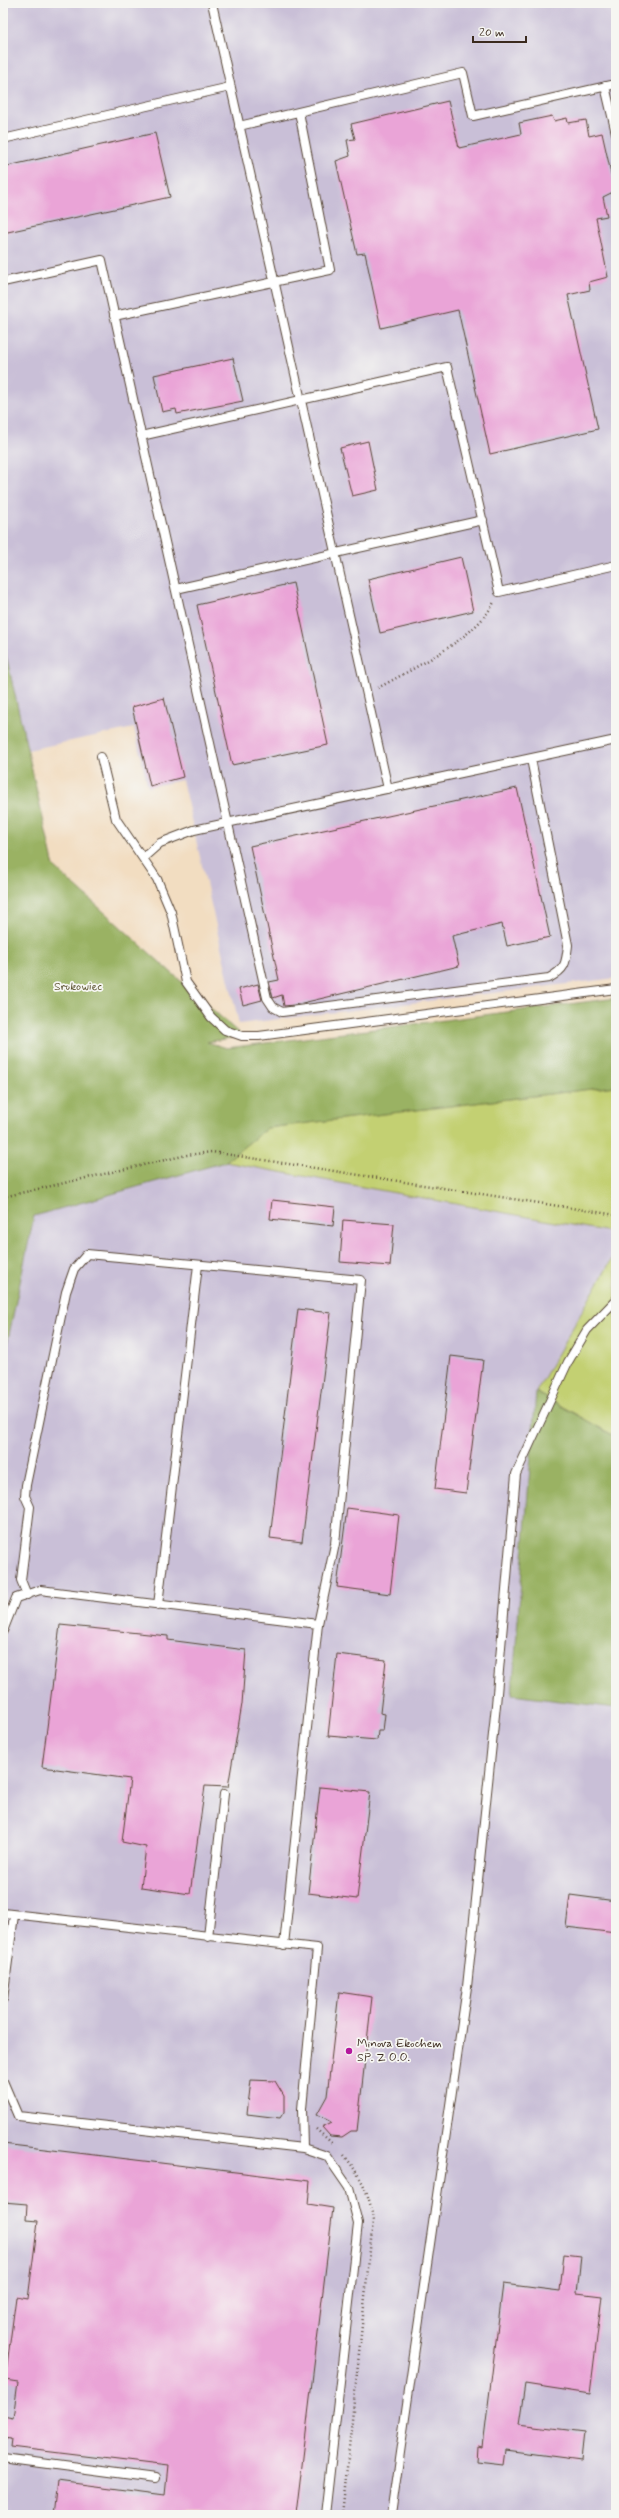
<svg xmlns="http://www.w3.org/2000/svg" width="619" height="2518" font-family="Mynerve,sans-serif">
<rect width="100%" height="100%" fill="#f6f6f2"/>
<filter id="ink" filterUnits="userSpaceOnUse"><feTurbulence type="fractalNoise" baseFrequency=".025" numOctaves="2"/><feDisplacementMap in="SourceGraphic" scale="8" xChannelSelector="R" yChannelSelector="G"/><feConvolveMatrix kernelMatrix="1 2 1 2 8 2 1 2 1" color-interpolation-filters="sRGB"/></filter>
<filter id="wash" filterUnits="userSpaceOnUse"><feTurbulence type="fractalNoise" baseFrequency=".012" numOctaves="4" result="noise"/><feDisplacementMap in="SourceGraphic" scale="16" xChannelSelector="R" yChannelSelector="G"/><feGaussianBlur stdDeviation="0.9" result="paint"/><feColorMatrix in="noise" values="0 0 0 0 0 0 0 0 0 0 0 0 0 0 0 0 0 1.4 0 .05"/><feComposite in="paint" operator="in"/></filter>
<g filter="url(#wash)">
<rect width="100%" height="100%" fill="#f2ddc1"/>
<path fill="#c9bfd7" d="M3,3h613v975l-377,46 -57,-244 -34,7 -14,-59 -121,25 -10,-46z
M225,1162l391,71v19l-80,140 -24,303 104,13v807h-613v-1152l31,-147z"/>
<path fill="#c3d072" stroke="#7f7d48" d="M616,1086v147l-391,-71 42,-34z
M616,1252v185l-80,-45z"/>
<path fill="#9ab264" stroke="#6a6e41" d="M3,642l51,225 188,169 -35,6 20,6 389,-50v88l-349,42 -42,34 -191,54 -31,147z
M536,1392l80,45v271l-104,-13z"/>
<g id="blocks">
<path fill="#eaa4d7" d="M448,101l11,47 62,-14 -2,-11 33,-7 2,5 13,-3 1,5 18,-3 3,16 13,-3 13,58 -12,6 4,19 -11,2 12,59 -19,5 1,8 -22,5 30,134 -108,25 -32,-144 -77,18 -16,-75 -8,1 -21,-93 14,-5 -3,-16 8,-1 -4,-15z
M155,133l15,64 -167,36v-66z
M233,358l10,43 -66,13 -1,-5 -14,3 -8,-37z
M368,441l10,49 -26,6 -12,-48z
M461,557l12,54 -93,22 -12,-54z
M293,583l35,162 -96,20 -35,-160z
M164,698l19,79 -33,9 -18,-79z
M517,788l33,149 -43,9 -5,-22 -50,12 7,30 -165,39 -10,1 -2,-11 -9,3 -4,-16 10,-2 -29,-134z
M258,984l4,16 -19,5 -4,-16z
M272,1200l63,7 -2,19 -63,-7z
M343,1220l51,4 -4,42 -50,-4z
M298,1309l33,4 -29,229 -32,-4z
M451,1356l32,4 -17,133 -31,-4z
M347,1508l52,7 -9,79 -53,-7z
M60,1625l108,11v4l78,10 -4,54 -14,83 -23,-1 -15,108 -49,-7 5,-40 -24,-5 8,-63 -88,-12z
M337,1654l49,6 -6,53 5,1 -2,17h-5l-1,9 -49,-4z
M320,1787l50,5 -13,107 -49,-6z
M570,1895l46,6v32l-50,-6z
M339,1992l33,5 -15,134h-6l-9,6 -12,-1 -8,-9 10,-5 -15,-8 10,-18z
M251,2080l24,1 9,15v16l-4,6 -33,-4z
M3,2144l307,37 -2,23 25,4 -37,307h-243l4,-34 108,14 3,-29 -158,-19 1,-8 -8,-1v-22l10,2 5,-36 -13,-2 11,-83 12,2 10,-78 -12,-1 1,-16 -24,-2z
M564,2254l17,2 -4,37 25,3 -12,98 -65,-10 -6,40 65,8 -3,28 -76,-10 -2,15 -26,-3 1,-17 5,1 20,-162 57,7z"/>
</g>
</g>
<g filter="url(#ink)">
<use href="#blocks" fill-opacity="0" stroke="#564536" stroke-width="1"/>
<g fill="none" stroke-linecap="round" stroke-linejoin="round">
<g stroke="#564536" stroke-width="10">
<path id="service" d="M212,3l176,786
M605,86l11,47
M239,126l224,-53 10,43 143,-32
M3,139l227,-52
M3,282l99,-22 165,738 6,9 9,5 267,-34c17,-9 17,-15 19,-33l-37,-186
M114,316l216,-46 -31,-158
M141,436l306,-69 52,225 117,-27
M176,589l307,-69
M101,757l15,62 41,60 14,33 15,70 25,35 14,13 17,6h17l357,-47
M143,858l17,-15 34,-13 422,-90
M27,1595l-6,-15 9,-73 -5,-11 1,-11 40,-193 8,-23 13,-15 274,26 -26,264 -17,80 -34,321
M158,1605l40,-340
M3,1631l13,-33 24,-8 278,34
M3,1913l314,35 -15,161 1,39 24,8 22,32 9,35 -33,292
M208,1937l16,-143
M3,1999l11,-84
M3,2081l15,35 285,32
M3,2458l152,20
M391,2515l76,-528 29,-282 20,-231 52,-112 19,-32 29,-30"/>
</g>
<path stroke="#564536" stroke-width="2.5" stroke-dasharray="1 3" stroke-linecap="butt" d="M378,688c34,-19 99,-50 116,-86
M3,1197l184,-42 25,-3 404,63
M316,2129l16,14
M342,2515l31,-294c-3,-28 -12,-44 -29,-66"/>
<use href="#service" stroke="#fff" stroke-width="8"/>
</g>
</g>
<circle fill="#b5179e" stroke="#f6f6f2" stroke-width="1.5" cx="349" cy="2051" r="4"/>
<g text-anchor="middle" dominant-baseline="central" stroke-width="3.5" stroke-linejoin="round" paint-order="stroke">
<g font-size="12" fill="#5d5433" stroke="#f6f6f2">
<text x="78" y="987">Srokowiec</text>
</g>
<g font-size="12" fill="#3b2a1e" stroke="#f6f6f2" text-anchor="start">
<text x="357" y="2044">Minova Ekochem<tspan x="357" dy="14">SP. Z O.O.</tspan></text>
</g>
</g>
<rect width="619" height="2518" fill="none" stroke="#f6f6f2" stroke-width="16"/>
<path d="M473 36v6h53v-6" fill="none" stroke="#3b2a1e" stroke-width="2"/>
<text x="479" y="36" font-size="12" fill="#3b2a1e" stroke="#f6f6f2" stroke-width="3" paint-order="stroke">20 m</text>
</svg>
